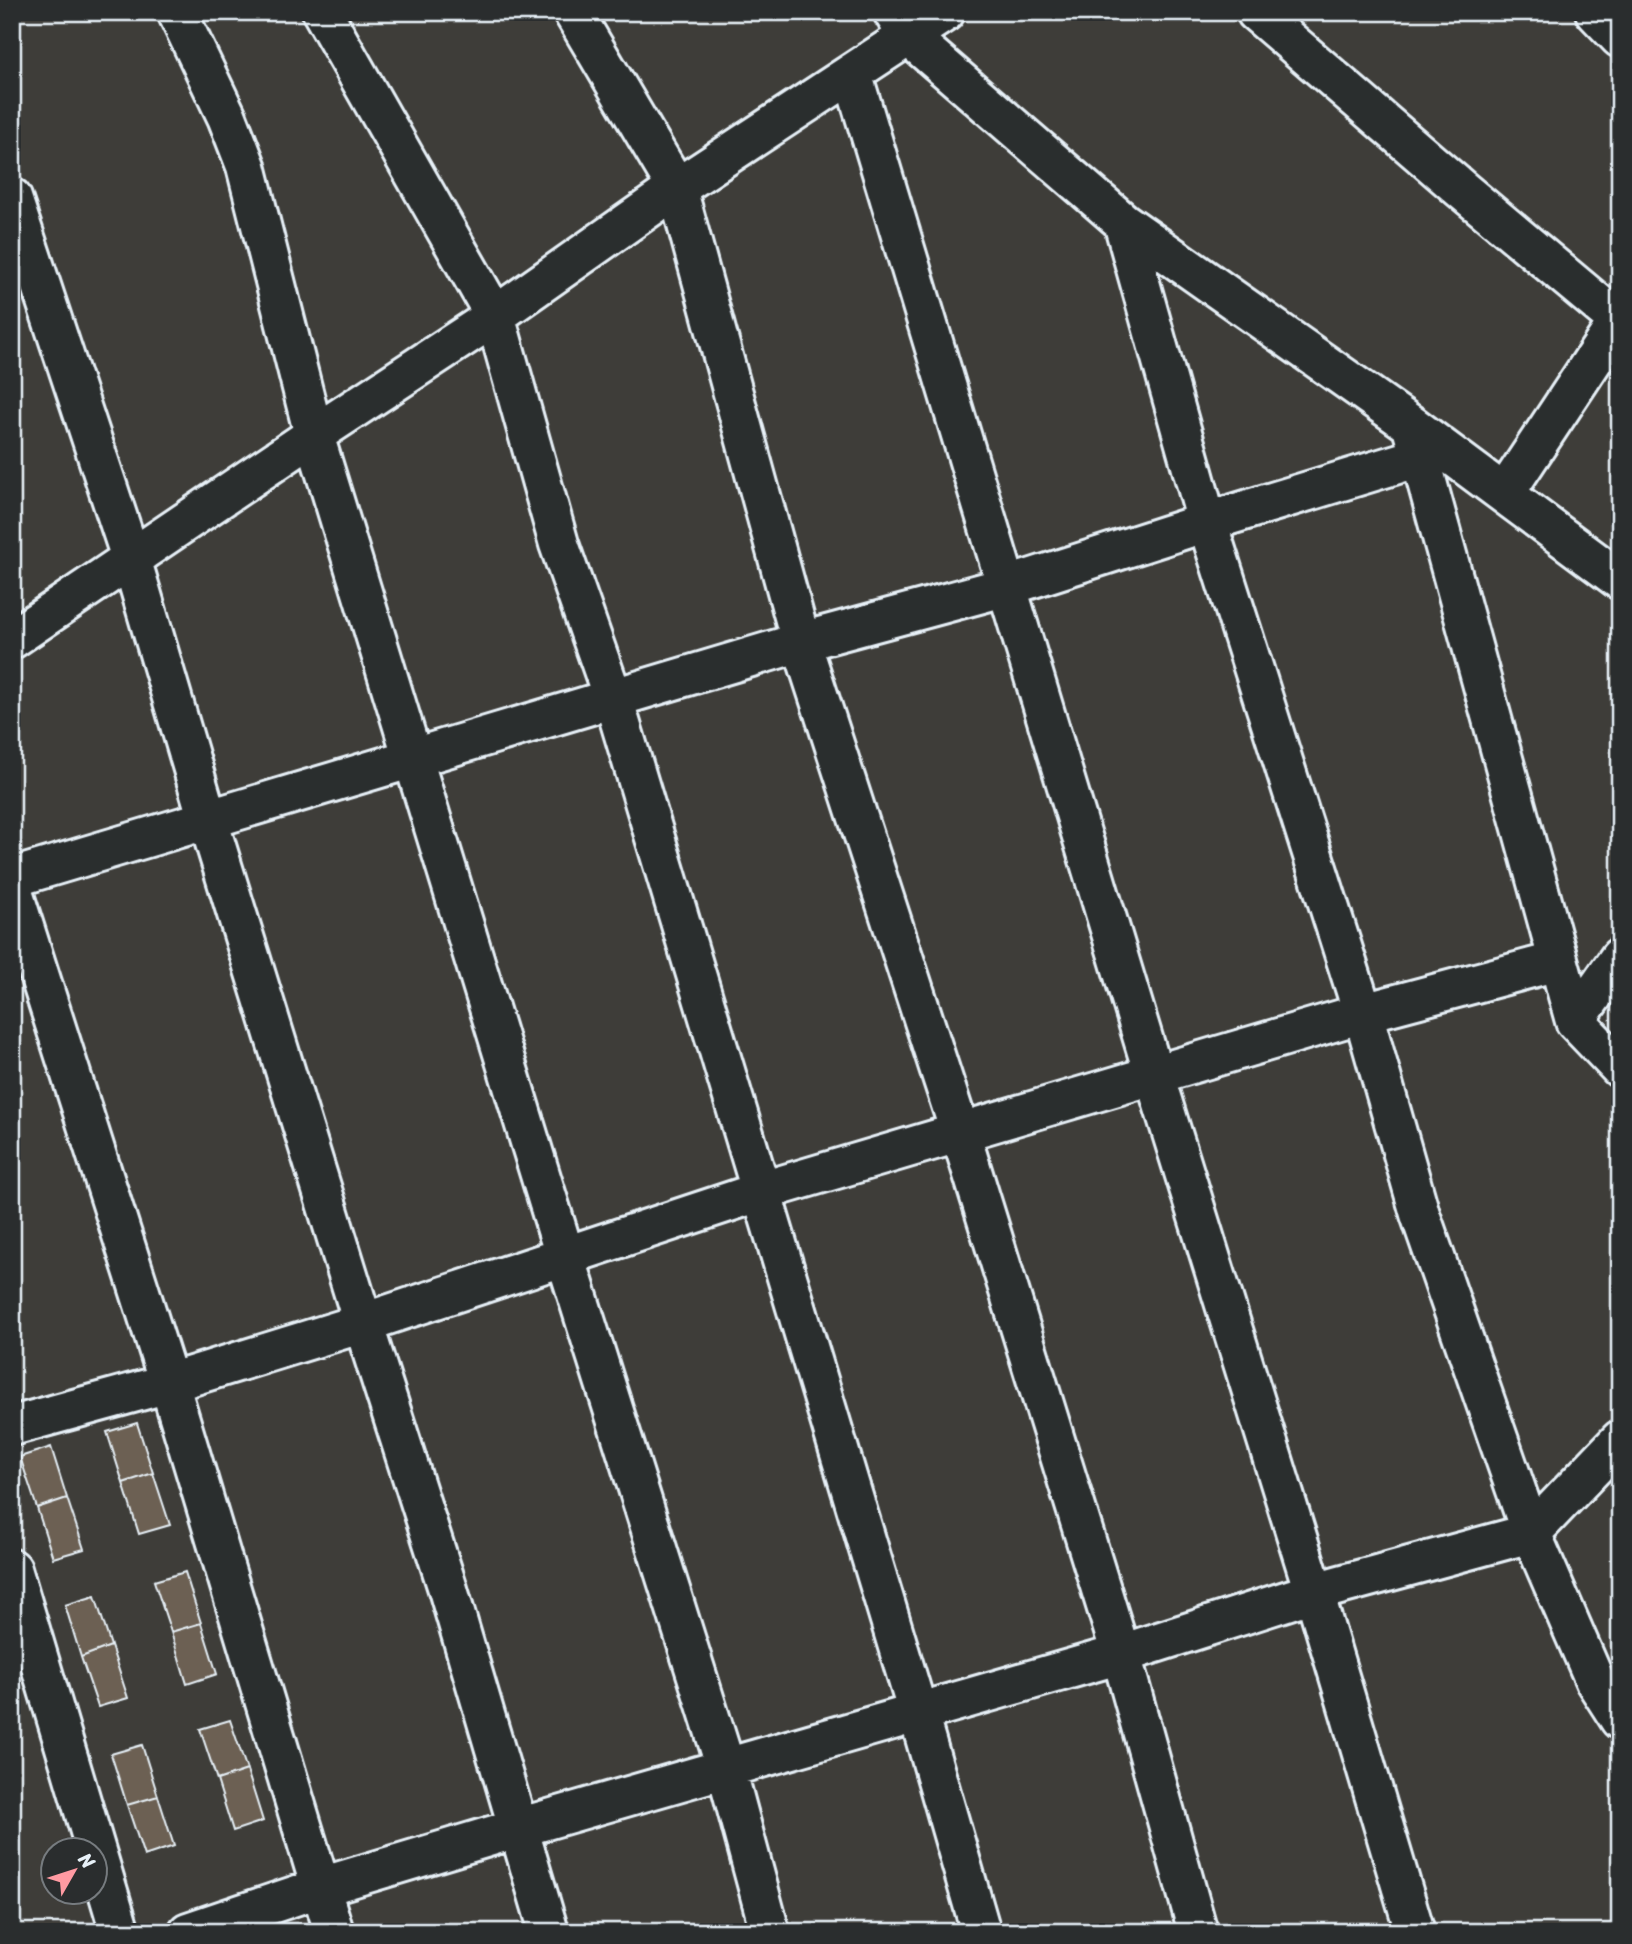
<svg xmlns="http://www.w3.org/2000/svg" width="1632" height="1944" font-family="Sriracha,sans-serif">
<rect width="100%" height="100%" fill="#3e3d39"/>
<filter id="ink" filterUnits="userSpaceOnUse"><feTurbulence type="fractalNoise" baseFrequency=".0143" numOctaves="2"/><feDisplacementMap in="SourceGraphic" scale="14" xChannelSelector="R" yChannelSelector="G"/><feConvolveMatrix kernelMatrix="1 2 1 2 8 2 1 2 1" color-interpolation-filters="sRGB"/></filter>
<g filter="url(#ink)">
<path fill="#6c6153" stroke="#e8f1f8" stroke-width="2" d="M137,1423l16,50 -30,10 -16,-51z
M51,1447l16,51 -30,10 -17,-51z
M153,1473l17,52 -31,9 -16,-51z
M67,1498l17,51 -31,9 -16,-50z
M185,1572l16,51 -30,9 -17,-51z
M95,1596l16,50 -30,11 -16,-52z
M201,1623l16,51 -30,10 -16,-52z
M111,1646l17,52 -30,9 -17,-50z
M230,1720l17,50 -30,10 -17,-51z
M142,1745l16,51 -31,9 -16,-51z
M247,1770l16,51 -30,10 -16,-51z
M158,1796l16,50 -30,10 -17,-51z"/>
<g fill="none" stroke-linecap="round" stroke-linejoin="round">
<g stroke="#e8f1f8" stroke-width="44">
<path id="minor" d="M177,12l50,105 19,49 68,269 251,821 161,512 44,164
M322,12l173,304 64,228 54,154 305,1015 63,219
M573,12l104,176 124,454 159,490 161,522 77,278
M893,12l15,24 215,186 287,202 210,156
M1256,12l205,177 159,133
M1595,12l25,26
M852,73l302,1002 160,517 101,340
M12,198l119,360 77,262 155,503 84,263 102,346
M1123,222l84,300 156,491 57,201 111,319 64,148 25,39
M1413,431l162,590 45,47
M1505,493l115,-174
M12,639l302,-204 181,-119 182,-128 268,-176
M12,878l789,-236 207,-56 199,-64 213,-65
M12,889l157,494 165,549
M1575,1021l45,-64
M12,1426l157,-43 194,-60 399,-132 601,-178 195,-52
M12,1569l108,363
M188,1932l133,-45 197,-59 603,-174 193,-62 217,-59 89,-93"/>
</g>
<use href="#minor" stroke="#2a2d2e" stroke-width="38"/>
</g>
</g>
<rect width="1632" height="1944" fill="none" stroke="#2a2d2e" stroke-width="42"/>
<rect x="21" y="21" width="1590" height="1902" fill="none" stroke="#e8f1f8" stroke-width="2.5" filter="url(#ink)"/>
<g transform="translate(74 1871) rotate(51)"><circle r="33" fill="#2a2d2e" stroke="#767b7f" stroke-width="2"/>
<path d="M0-5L12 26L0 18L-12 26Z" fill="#ff9aa2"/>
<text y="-10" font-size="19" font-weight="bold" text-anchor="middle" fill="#e8f1f8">N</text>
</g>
</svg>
